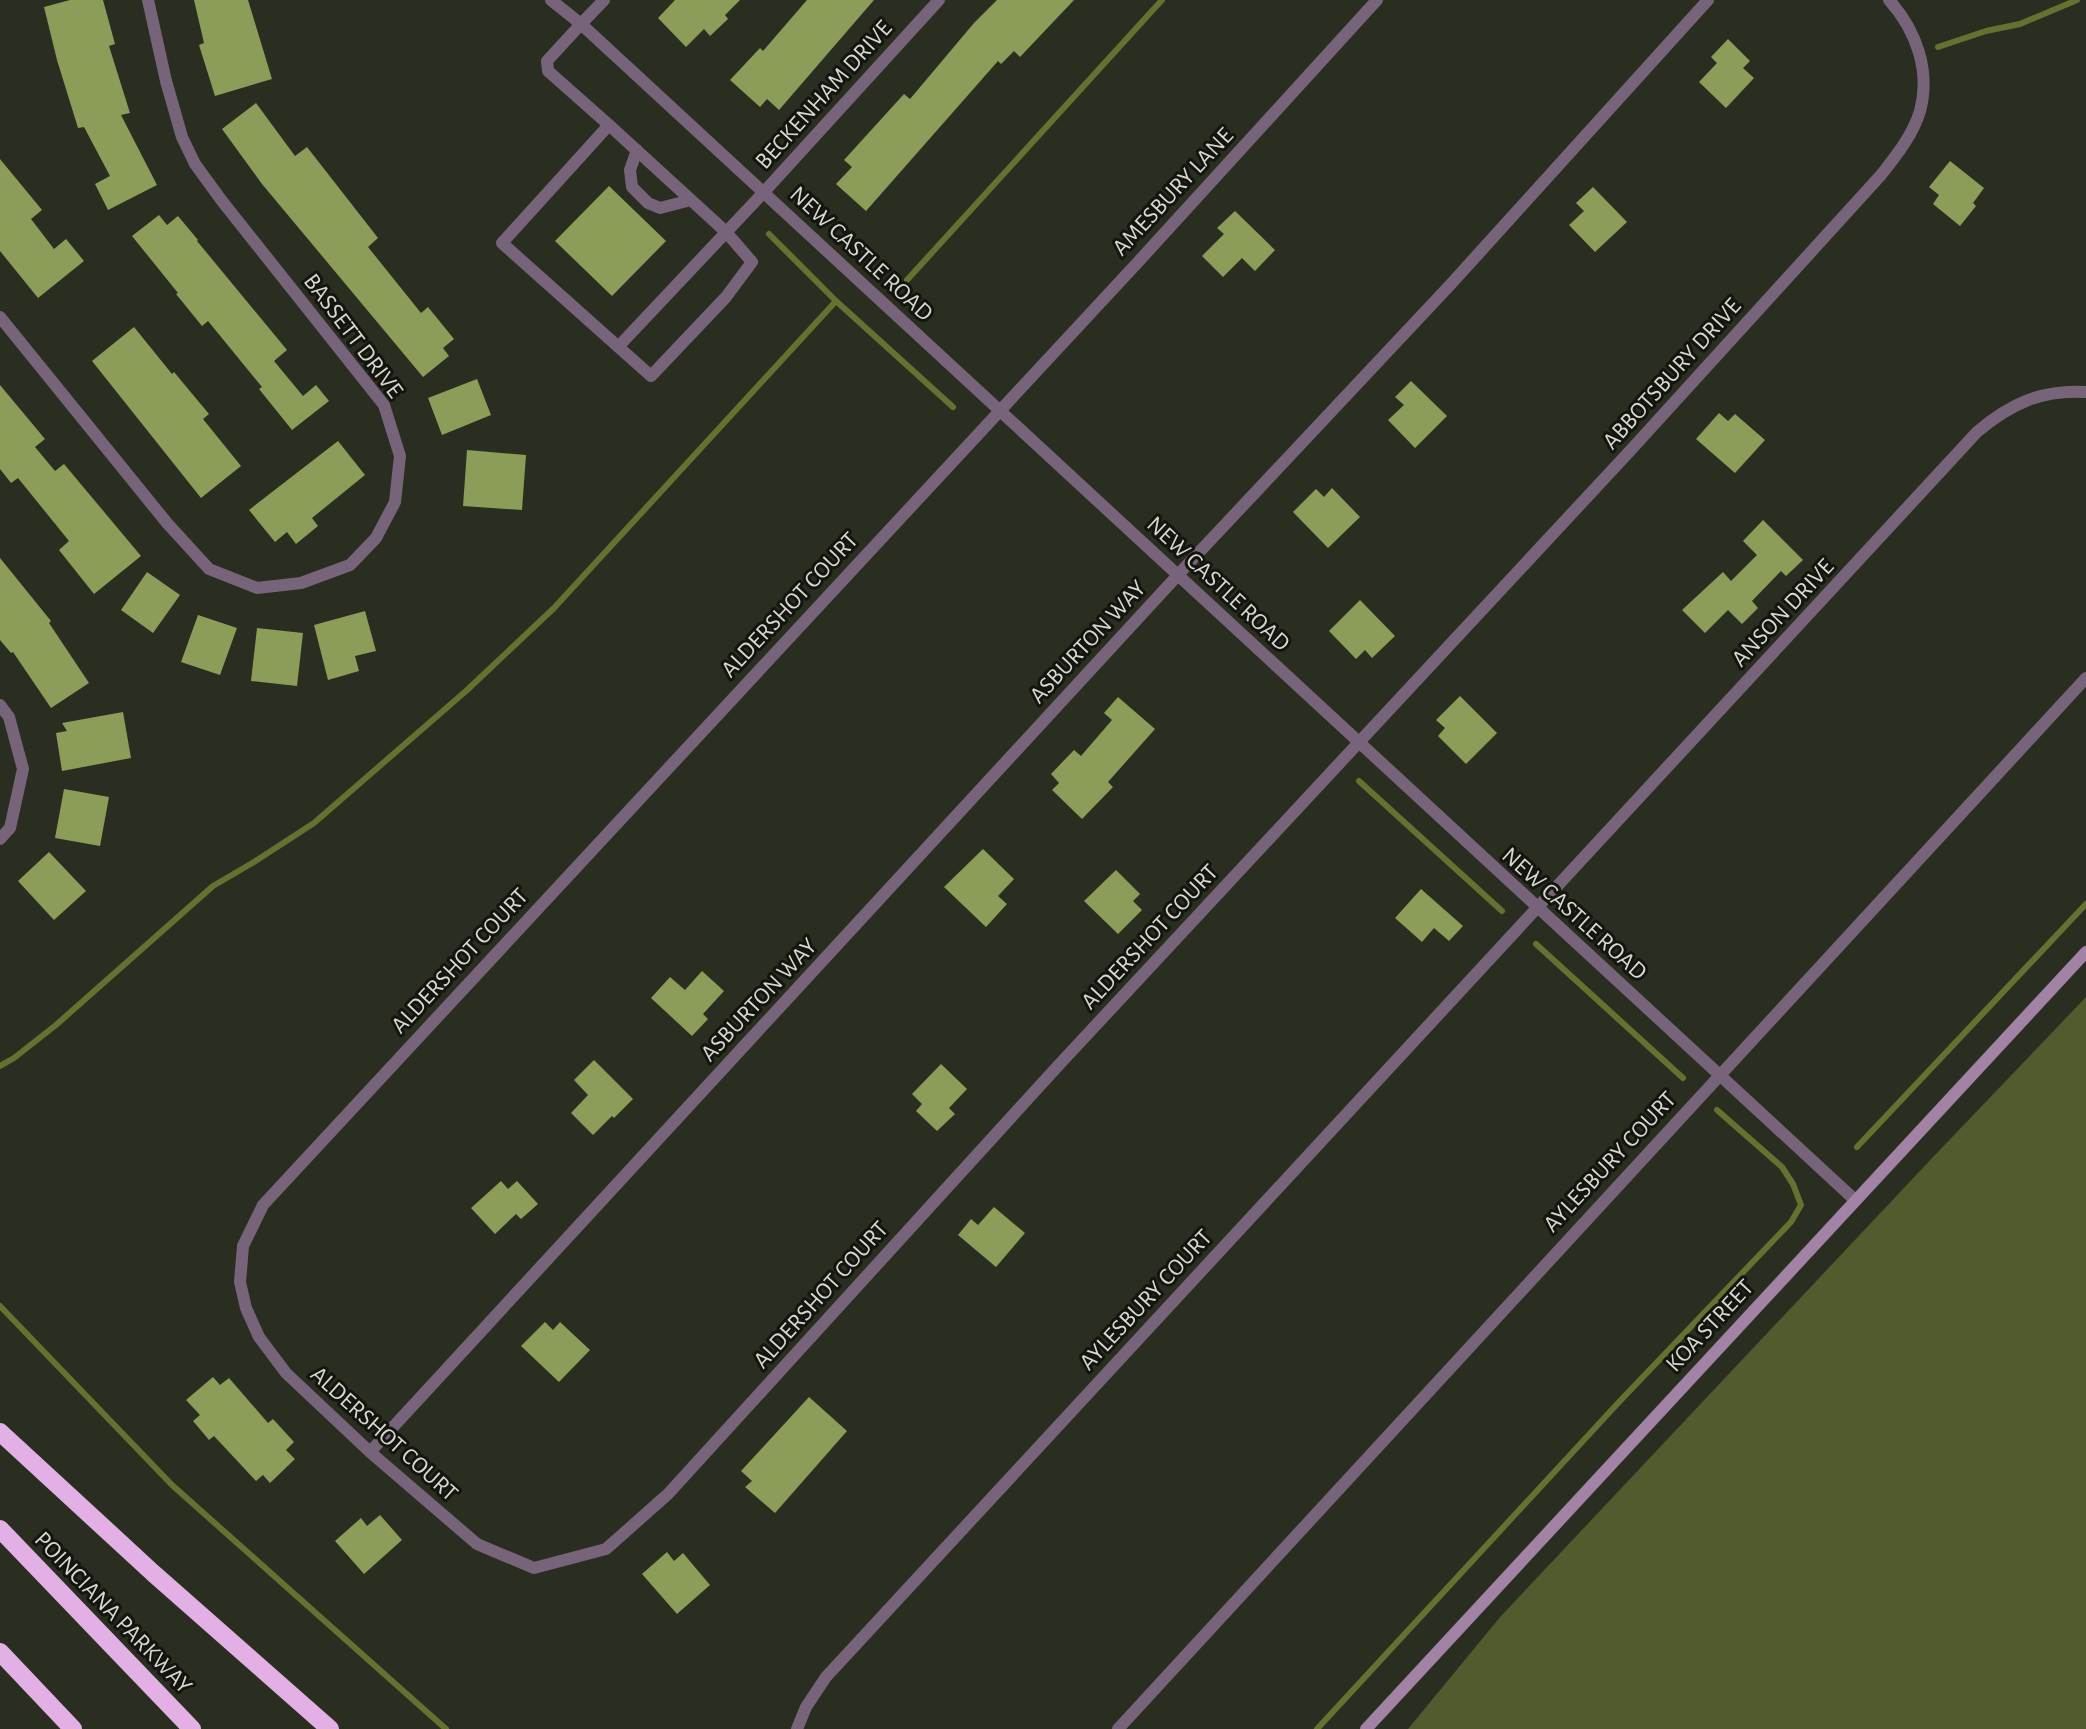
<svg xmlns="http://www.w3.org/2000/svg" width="2086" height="1729" font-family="'Alegreya Sans',sans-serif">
<rect width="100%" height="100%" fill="#2a2e20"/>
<path fill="#505b2e" d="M2086,997v732h-678l93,-113 433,-460z"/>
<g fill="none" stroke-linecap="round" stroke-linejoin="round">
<path stroke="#637230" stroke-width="6" d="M1938,47l48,-16 34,-7 57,-24
M769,234l67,67 117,106
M907,280l255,-280
M1359,781l143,130
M1536,944l147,134
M0,1066l14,-8 42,-33 157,-139 41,-24 60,-39 152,-132 88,-83 282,-307
M1857,1147l229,-243
M0,1306l172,179 274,244
M1317,1729l302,-327 172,-180 10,-17 -8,-21 -11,-17 -65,-57"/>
</g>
<path fill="#8c9d5a" d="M70,0h33l12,44 -6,2 21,67 -9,2 36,70 -49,25 -13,-26 15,-8 -26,-49 -6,1 -21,-68 -13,-53z
M194,0h54l24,79 -57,17 -16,-51 5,-2z
M675,0h65l-15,15 3,4 -18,17 -6,-7 -18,18 -28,-29z
M807,0h67l-95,110 -12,-11 -7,8 -30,-27 30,-32 3,3z
M997,0h77l-54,57 -6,-6 -13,13 -3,-3 -132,150 -30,-27 16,-17 -8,-7 60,-66 6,5 64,-76z
M1728,39l22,22 -7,7 11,10 -28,30 -27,-26 18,-19 -6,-6z
M256,103l39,53 12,-9 71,91 -10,9 53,66 7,-6 26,32 -11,9 6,8 -26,21 -161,-193 -40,-55z
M0,159l42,51 -11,9 23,30 12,-10 18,22 -46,37 -38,-47z
M1950,161l34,27 -11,15 3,3 -16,20 -27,-22 6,-9 -10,-8z
M609,186l57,55 -54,55 -57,-55z
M1593,187l34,35 -32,30 -26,-27 15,-14 -8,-8z
M1235,211l40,39 -20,21 -13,-13 -19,19 -21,-21 22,-22 -7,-6z
M159,215l8,10 11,-9 20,24 -1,1 90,109 -13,11 29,35 13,-11 13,16 -37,29 -33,-41 3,-2 -54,-66 -6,5 -26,-32 2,-1 -46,-57z
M134,327l38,47 2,-2 35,42 -6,5 38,47 -40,32 -109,-137z
M477,379l14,36 -49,20 -14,-37z
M1411,381l36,35 -32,32 -27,-28 16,-15 -9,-8z
M0,385l45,54 -10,8 20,24 9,-7 77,92 -47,38 -35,-44 10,-9 -51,-63 -7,5 -11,-14z
M1719,413l9,8 7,-7 30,26 -30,33 -39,-34z
M338,441l27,34 -53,43 6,8 -22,18 -9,-12 -12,10 -26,-32z
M467,450l59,5 -4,55 -59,-4z
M1332,488l28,29 -32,31 -35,-36 23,-23 8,8z
M1763,520l40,40 -17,16 -5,-5 -29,30 6,7 -16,16 -14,-14 -23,23 -23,-23 41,-38 8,9 26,-26 -14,-14z
M0,558l51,63 -2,2 40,60 -38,25 -38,-56 -2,1 -11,-13z
M147,572l33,23 -27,38 -32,-23z
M1360,600l35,36 -23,22 -7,-8 -9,9 -27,-28z
M365,611l11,40 -21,5 4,15 -31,9 -14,-55z
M198,615l39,13 -17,47 -39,-13z
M257,628l46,5 -6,53 -46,-5z
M1460,696l37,37 -31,31 -28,-28 7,-8 -9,-8z
M1118,697l37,32 -47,53 5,5 -31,32 -30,-29 7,-7 -8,-9 23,-24 7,6 31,-36 -8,-7z
M123,712l8,46 -69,13 -6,-38 11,-2 -5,-8z
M64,789l45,8 -9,49 -45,-8z
M983,849l31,30 -16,17 9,8 -21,23 -42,-40z
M49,852l37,39 -32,29 -36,-39z
M1116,870l24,24 -7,7 9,9 -24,24 -34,-33z
M1421,889l42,37 -14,15 -15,-13 -12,14 -27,-24z
M702,971l22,20 -21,23 5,5 -16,17 -41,-38 19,-21 15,13z
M594,1060l39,39 -19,19 -2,-2 -19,19 -22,-22 17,-18 -14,-15z
M941,1064l26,25 -18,19 6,6 -18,17 -21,-20 6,-7 -10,-10z
M501,1181l7,8 9,-8 21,23 -17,15 -5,-5 -21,20 -24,-26z
M994,1207l31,26 -29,34 -38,-32 13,-16 7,6z
M545,1322l8,8 7,-8 30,28 -31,32 -38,-36z
M213,1377l7,8 9,-7 39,45 5,-4 21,23 -8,8 9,9 -25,24 -7,-8 -7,6 -42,-45 -5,4 -16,-19 7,-6 -14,-15z
M809,1397l38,34 -72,82 -30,-26 7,-6 -11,-10z
M380,1515l22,25 -38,34 -29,-33 26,-23 6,8z
M667,1552l7,9 9,-8 27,32 -33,29 -35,-40z"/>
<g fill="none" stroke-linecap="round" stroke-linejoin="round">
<path stroke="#78647a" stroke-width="12" d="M581,24l-34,37 1,10 61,54 -107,118 149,133 75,-79 26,-35 -26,-30 -117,-107
M637,150l-7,20 2,17 16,16 12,5 31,-8
M618,347l146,-155"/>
<path stroke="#78647a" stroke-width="12" d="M551,0l30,24 1274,1176
M1377,0l-238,261 -876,944 -20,41 -3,36 6,26 13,29 27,36 84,79 107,92 57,24 72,-19 62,-55 388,-426 573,-616 252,-277c15,-19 32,-40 39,-64 11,-40 -4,-81 -31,-111
M581,24l23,-24
M764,192l175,-192
M0,317l167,206 42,46 48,19 44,-5 49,-18 26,-27 19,-36 5,-46 -16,-51 -162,-204 -27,-37 -13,-27 -16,-56 -18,-81
M0,705l9,12 14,52 -13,59 -10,11
M370,1452l819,-889 262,-279 257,-284
M797,1729l9,-22 20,-30 1151,-1245c33,-28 65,-43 109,-40
M1118,1729l968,-1051"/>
<path stroke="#a383a5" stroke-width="12" d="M1366,1729l720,-777"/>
<path stroke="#e3b0e6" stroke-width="18" d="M0,1432l153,141 177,156
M0,1529l192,200
M0,1652l73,77"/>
</g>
<g text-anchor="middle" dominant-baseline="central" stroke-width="6" stroke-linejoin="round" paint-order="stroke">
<g font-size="24" fill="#d6d9d0" stroke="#14150f">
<text transform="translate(824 95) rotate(-48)">BECKENHAM DRIVE</text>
<text transform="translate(1173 192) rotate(-47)">AMESBURY LANE</text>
<text transform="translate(861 254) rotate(43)">NEW CASTLE ROAD</text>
<text transform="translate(353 336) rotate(53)">BASSETT DRIVE</text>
<text transform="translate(1672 374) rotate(-48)">ABBOTSBURY DRIVE</text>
<text transform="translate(1218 584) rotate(43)">NEW CASTLE ROAD</text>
<text transform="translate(790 605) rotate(-47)">ALDERSHOT COURT</text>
<text transform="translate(1783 613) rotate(-47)">ANSON DRIVE</text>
<text transform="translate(1088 642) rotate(-47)">ASBURTON WAY</text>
<text transform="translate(1574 914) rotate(42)">NEW CASTLE ROAD</text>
<text transform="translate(1150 937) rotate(-47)">ALDERSHOT COURT</text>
<text transform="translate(460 961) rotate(-47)">ALDERSHOT COURT</text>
<text transform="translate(759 1000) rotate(-47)">ASBURTON WAY</text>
<text transform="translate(1610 1162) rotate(-47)">AYLESBURY COURT</text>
<text transform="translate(821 1295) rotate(-48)">ALDERSHOT COURT</text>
<text transform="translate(1146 1300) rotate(-47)">AYLESBURY COURT</text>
<text transform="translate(1710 1326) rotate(-47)">KOA STREET</text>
<text transform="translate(384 1434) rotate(42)">ALDERSHOT COURT</text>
<text transform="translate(113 1613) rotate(46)">POINCIANA PARKWAY</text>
</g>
</g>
</svg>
